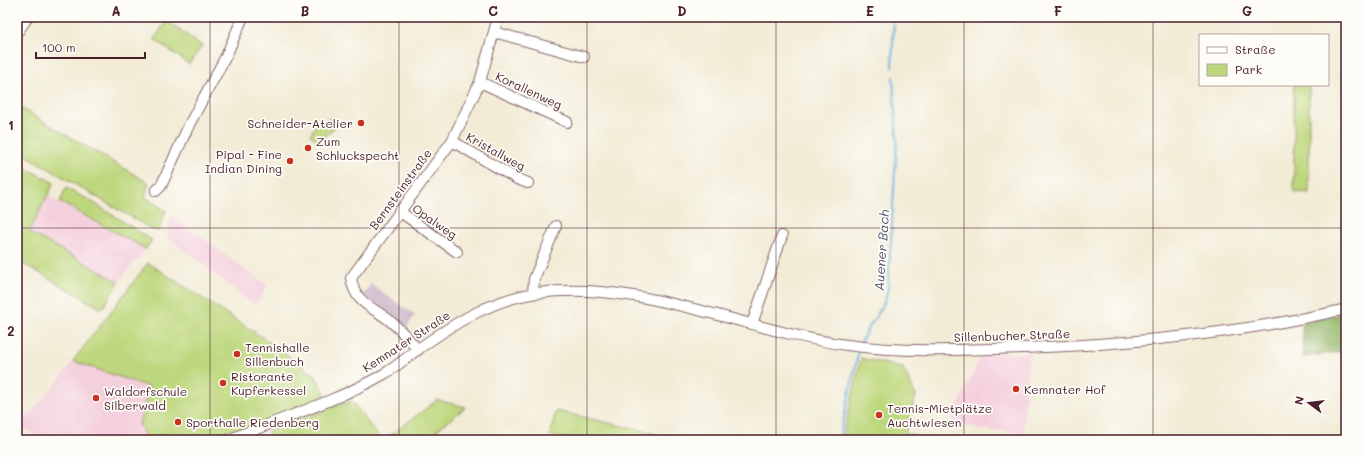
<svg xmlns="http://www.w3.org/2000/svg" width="1363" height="457" font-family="Mali,sans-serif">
<rect width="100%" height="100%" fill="#fdfcf7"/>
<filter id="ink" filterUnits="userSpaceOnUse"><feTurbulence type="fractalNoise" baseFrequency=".025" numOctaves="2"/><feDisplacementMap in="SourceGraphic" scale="8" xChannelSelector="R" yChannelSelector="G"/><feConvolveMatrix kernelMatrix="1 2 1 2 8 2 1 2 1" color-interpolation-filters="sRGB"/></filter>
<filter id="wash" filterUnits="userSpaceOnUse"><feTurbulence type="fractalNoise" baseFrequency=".012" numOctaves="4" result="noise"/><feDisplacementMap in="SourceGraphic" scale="16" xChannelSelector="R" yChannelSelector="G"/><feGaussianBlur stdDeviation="0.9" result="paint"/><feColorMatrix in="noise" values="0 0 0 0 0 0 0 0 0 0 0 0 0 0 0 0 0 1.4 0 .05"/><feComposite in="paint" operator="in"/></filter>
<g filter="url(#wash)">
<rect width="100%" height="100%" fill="#f2ebd5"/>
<path fill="#f4cfdd" d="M47,196l99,53 -7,10 -5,3 -15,20 -90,-50z
M171,215l96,70 -7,15 -7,4 -86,-67z
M1029,352l-6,81 -44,-4 -28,-9 31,-66z
M73,361l76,26 -10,37 8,16h-107l-21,-16 35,-37z"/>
<path fill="#d0bdcd" d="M371,284l44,31 -8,12 -45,-31z"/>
<path fill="#bdd77c" stroke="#847b54" d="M167,21l35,25 -13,18 -35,-25z
M1294,85h15v108l-15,-1z
M17,106l132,77 -4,14 21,14 -8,20 -7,-2 -134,-79z
M333,117l6,6 -19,18 -10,-6 6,-10z
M17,163l37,20 -25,49 90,50 -17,27 -85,-49z
M66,188l23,12 63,40 -6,9 -86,-47z
M148,263l114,74 53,38 11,21 -102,44h-77l-8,-16 10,-37 -76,-26z
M861,358l42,10 13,28 -11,37 25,7h-88z
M437,400l29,7 -42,33h-36l-1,-2z
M352,401l29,39h-114l2,-10z
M556,411l97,22 -1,7h-83l-19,-5z"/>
<path fill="#96b86c" stroke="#706c4c" d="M1346,313v38l-43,6 -1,-34z"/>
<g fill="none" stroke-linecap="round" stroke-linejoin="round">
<path stroke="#60acd9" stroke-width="2" d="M892,67l2,-50
M861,343c7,-21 24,-31 27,-55l9,-149 -4,-62
M839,440l20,-90"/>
</g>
</g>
<g filter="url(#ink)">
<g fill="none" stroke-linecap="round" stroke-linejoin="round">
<g stroke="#856666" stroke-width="12">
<path id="minor" d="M494,32l90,25
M480,82l87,40
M452,141l65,38 11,4
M156,191l5,-5 29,-63 36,-67 17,-39
M399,211l58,41
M533,293l1,-14 22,-53
M752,324l30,-88
M418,350c-9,-11 -18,-21 -29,-30 -18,-14 -34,-17 -38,-42l101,-137 28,-59 18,-65
M228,440c52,-21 107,-38 156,-66 12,-7 22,-16 33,-24 36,-26 75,-51 120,-57 104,-14 208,38 310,52 58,8 116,5 175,3 108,-4 218,-14 324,-39"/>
</g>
<g stroke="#856666" stroke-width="15">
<path id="major" d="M17,30l9,-13"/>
</g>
<use href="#minor" stroke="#fff" stroke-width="10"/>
<use href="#major" stroke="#fff" stroke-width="13"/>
</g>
</g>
<path fill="none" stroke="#4a1f2b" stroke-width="1" stroke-opacity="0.55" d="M210,17v423M399,17v423M587,17v423M776,17v423M964,17v423M1153,17v423M17,228h1329"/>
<g fill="#c8321e" stroke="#fdfcf7" stroke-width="1.5">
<circle cx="361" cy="123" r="4"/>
<circle cx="308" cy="148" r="4"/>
<circle cx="290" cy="161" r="4"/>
<circle cx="237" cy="354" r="4"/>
<circle cx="223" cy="383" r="4"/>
<circle cx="1016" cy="389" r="4"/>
<circle cx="96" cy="398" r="4"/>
<circle cx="879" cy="415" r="4"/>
<circle cx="178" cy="422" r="4"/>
</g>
<g text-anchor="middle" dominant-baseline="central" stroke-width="3.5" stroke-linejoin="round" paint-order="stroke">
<g font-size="12" fill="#4a1f2b" stroke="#fdfcf7">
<text transform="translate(529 90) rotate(25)">Korallenweg</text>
<text transform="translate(496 151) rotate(29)">Kristallweg</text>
<text transform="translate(400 189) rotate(-54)">Bernsteinstraße</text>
<text transform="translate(435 221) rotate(35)">Opalweg</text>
<text transform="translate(1012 335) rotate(-2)">Sillenbucher Straße</text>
<text transform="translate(406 341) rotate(-33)">Kemnater Straße</text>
</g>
<g font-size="12" fill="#4a1f2b" stroke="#fdfcf7" text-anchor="start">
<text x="353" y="123" text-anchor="end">Schneider-Atelier</text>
<text x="316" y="141">Zum<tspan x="316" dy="14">Schluckspecht</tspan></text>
<text x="282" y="154" text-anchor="end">Pipal - Fine<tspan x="282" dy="14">Indian Dining</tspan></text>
<text x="245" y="347">Tennishalle<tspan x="245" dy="14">Sillenbuch</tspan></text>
<text x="231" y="376">Ristorante<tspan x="231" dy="14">Kupferkessel</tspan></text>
<text x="1024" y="389">Kemnater Hof</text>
<text x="104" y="391">Waldorfschule<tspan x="104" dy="14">Silberwald</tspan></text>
<text x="887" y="408">Tennis-Mietplätze<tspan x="887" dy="14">Auchtwiesen</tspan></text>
<text x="186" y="422">Sporthalle Riedenberg</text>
</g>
<g font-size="13" font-style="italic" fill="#535771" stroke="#fdfcf7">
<text transform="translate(881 250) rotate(-86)">Auener Bach</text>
</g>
</g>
<rect width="1363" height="457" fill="none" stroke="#fdfcf7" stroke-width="44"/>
<rect x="1199" y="34" width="130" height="52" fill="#fdfcf7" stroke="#b5a4a5"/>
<rect x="1207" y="47" width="20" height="6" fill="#ffffff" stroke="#b5a4a5"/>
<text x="1235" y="54" font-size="12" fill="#4a1f2b">Straße</text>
<rect x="1207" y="64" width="20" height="12" fill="#bdd77c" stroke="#b5a4a5"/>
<text x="1235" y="74" font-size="12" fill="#4a1f2b">Park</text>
<g transform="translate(1309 403) rotate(285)" stroke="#fdfcf7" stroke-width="3" paint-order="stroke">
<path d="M0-3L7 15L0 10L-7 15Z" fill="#4a1f2b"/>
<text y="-6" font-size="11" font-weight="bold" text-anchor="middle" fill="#4a1f2b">N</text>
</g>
<path d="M36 52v6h109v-6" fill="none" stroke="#4a1f2b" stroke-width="2"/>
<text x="42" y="52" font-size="12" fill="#4a1f2b" stroke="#fdfcf7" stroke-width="3" paint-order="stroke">100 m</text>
<rect x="22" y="22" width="1319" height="413" fill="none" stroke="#4a1f2b" stroke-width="1.5"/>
<g font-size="13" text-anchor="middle" font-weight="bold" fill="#4a1f2b">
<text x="116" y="16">A</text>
<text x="305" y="16">B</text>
<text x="493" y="16">C</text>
<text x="682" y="16">D</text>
<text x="870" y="16">E</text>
<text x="1058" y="16">F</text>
<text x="1247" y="16">G</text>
<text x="11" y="130">1</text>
<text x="11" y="336">2</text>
</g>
</svg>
